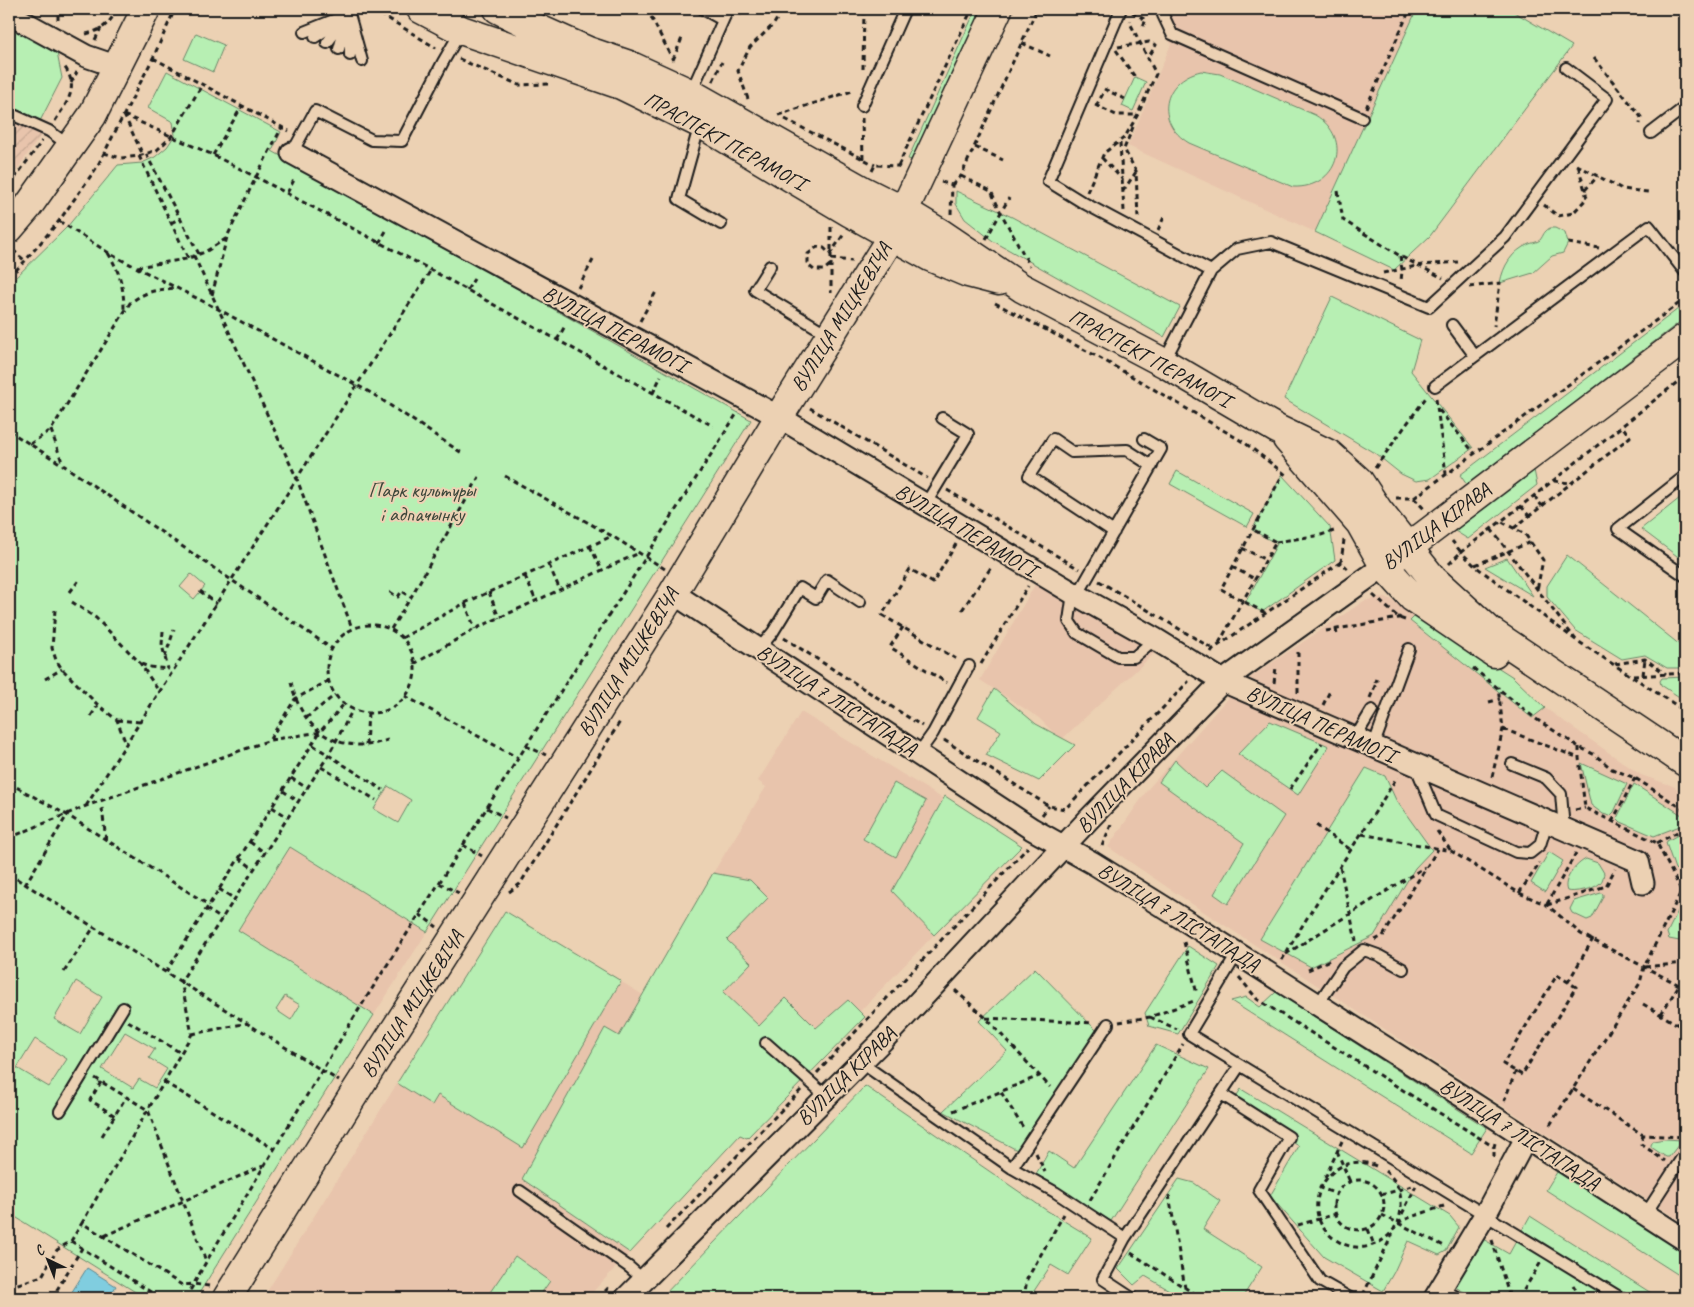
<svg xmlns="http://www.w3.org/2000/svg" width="1694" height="1307" font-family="Caveat,sans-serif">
<defs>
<pattern id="industrial-furrows" width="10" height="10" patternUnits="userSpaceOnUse" patternTransform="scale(1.25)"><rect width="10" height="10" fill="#e8c4ac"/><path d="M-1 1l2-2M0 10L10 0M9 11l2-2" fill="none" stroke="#c6a893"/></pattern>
</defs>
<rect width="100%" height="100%" fill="#ecd1b3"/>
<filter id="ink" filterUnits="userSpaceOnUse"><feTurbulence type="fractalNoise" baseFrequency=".02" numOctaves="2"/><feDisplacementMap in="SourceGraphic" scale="10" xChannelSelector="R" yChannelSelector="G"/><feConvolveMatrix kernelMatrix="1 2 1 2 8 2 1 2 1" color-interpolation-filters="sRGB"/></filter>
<g filter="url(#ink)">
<path fill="#e8c4ac" d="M1157,9h260l-102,223 -187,-86 43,-102 -16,-31z
M1036,583l123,66 -98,91 -22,-22 -59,-38z
M1380,597l10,2 26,16 -6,6 121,97 14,-10 96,67 32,11 12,8v430l-487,-316 -90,-61 40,-58 91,-104 125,-84z
M801,712l219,134 -280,289 -153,163h-324l242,-387 138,84 70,-122 53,-86 -8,-6z
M290,847l137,85 -53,83 -136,-85z"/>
<path fill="url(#industrial-furrows)" d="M9,111l37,17 -37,53z"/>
<path fill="#b7efb3" stroke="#6a8668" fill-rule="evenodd" d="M976,9h11l-70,152 -9,-2z
M1417,9h92l63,37 -142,190 -36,34 -79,-38z
M9,27l48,26 5,25 -24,47 -29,-14z
M196,33l28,12 -11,27 -29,-13z
M167,71l114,61 -9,19 479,269 -324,512 -137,-85 -52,83 136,85 -178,283h-51l-136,-85v-929l58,-57 51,-62 24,-2 13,-6 12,-10 8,-12 -2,-13 -25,-14zM191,574l14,12 -11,13 -14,-12zM388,786l23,14 -13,23 -24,-14zM76,981l26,16 -22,37 -26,-15zM285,996l15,9 -9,15 -15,-10zM125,1032l30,17 -6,9 18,11 -12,19 -16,-9 -6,9 -31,-19zM35,1039l32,20 -18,28 -32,-19z
M1201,71l19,3 95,41c39,23 23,74 -22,72l-104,-44c-35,-21 -27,-63 12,-72z
M1135,77l11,5 -13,29 -11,-5z
M956,191l56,26 168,90 -16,30 -171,-96 -28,-22 -9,-15z
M1550,228h5l10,5 3,10 -5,10 -11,3 -19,17 -33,10c3,-17 12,-32 29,-39 3,-1 9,-2 11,-4 4,-5 3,-8 10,-12z
M1332,297l88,43 -9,31 62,77 -43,31 -14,2 -15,-7 -25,-20 -92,-55z
M1678,309l7,9 -218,167 -7,-10z
M1534,470l3,15 -69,54 -13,-8z
M1177,471l77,43 -7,13 -77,-43z
M1282,475l48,52 5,33 -73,52 -17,-9 32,-59 -25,-14z
M1685,494v68l-44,-33z
M1567,555l118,94v19h-18l-22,-13 -23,4 -47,-29 -28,-33v-11z
M1507,558l26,38 -48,-29z
M1416,615l97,62 32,31 -13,10 -122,-97z
M1685,677l-1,23 -23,-15 -1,-4 2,-3z
M994,689l42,35 39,21 -36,36 -53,-26 15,-24 -23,-14z
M1270,721l59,25 -31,49 -60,-41z
M1175,760l30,28 17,-17 62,45 -56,88 -14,-10 30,-51 -85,-61z
M1581,763l46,21 -13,28 -4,4 -7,-2 -12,-9z
M1366,768l19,8 11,24 36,50 -17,18 -41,68 -63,31 -51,-28z
M894,783l32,18 -30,56 -33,-18z
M1634,784l51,33v7l-31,12 -33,-14 -4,-4z
M945,796l77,50 -88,89 -42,-44z
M1685,831v25l-9,14 -1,-1 -9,-26 1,-2z
M1549,852l14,9 -18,31 -14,-9z
M1586,859l12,4 6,10c-1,4 -1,8 -5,11 -5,5 -26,9 -32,7 -5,-11 9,-27 19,-32z
M713,873l37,7 18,18 -41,42 24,23 -28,29 36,34 27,-28 30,30 32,-28 17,17 -118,121 -7,-3 -110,118 -108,-74 83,-151 14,8z
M1601,893l2,1v3l-11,21 -5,2 -15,-7 -2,-4 4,-8z
M1684,899l1,43 -16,-3 -2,-6z
M505,911l116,70 -98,167 -85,-53 -6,10 -35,-22z
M1188,946l31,20 -41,68 -29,-8 -4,-13z
M1035,968l62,63 -80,119 -74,-39 64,-60 -28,-30z
M1276,992l211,136 -16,25 -240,-152 15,-4 14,10z
M1156,1045l53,24 -98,152 -75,-47 13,-23 25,17z
M865,1086l181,124 46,28 -24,37 -17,-10 -17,26 11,7h-384z
M1241,1089l209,127 9,11 -13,24 -7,4 -31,-14 -14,31 -11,19 -59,-34 -54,-61 29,-50 -69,-40z
M1665,1139l17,1 -13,17h-3l-15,-10v-2l2,-4z
M1562,1164l123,81v34l-139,-89z
M1179,1179l15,4 26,18 -17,28 59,38 -18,28 5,3h-66l-38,-22 -11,9 -16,-16z
M1530,1216l129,82h-184l-20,-11 28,-48 26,15z
M515,1256l35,25 -12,17h-52z"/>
<path fill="#80cddf" stroke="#588691" d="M87,1268l29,18 -3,5 13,7h-58z"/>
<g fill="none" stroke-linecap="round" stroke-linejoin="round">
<g stroke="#1c1c1c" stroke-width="14">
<path id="service" d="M703,9l20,11
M1121,9l-73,172 34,21 129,69
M1165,9l-2,6 9,19 190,84
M349,14l13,47
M350,30v25
M304,32l45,-18
M315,37l21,-14
M327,43l22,-29
M339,49l7,-25
M691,92l37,-83
M862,106l43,-97
M9,113l40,18 21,15
M703,126l-7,12 -17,61 42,25
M1651,133l34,-26
M292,153l23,-42 57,29 30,1 41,-79 18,-31
M770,266l-15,24 74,45
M1452,325l23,31
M1166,363l3,-11 42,-81 26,-22 34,-7 158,65 76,-70 102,-138 -41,-31
M1435,386l214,-160 36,46
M1685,476l-67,53 67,47
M925,505l43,-71 -26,-16
M1114,532l-85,-56 24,-37 19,13 55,-2 25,16
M1073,593l-4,28 8,12 41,24h16l21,-18
M1077,596l84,-147 -17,-10
M759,649l14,-17 27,-44 16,10 11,-18 33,22
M1357,740l4,-12 11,-18
M1373,747l36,-98
M918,754l15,-21 36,-67
M1512,764l34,14 15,16 3,35
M1416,767l20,48 80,37 14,1 10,-8 7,-23
M1237,954l-48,80 432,264
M1318,1004l25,-37 21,-17 14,5 25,14
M766,1043l60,53
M860,1062l152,106 43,24 70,46 -22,41 29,19
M1221,1094l68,43 -30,53 61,91 30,17
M60,1111l63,-103
M1012,1168l96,-144
M520,1191l109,76 15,13
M1645,1215l40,-62
M1125,1238l115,-173
M1441,1288l17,10"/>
</g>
<g stroke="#1c1c1c" stroke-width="25">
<path id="minor" d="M9,14l77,42 32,11
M292,153l487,264 294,176 82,46 68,42 415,180 5,22
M673,593l359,236 61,34 90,56 285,181 217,140
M626,1298l256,-257 207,-222 134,-138 161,-115
M1435,1298l50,-83 41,-77"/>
</g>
<g stroke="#1c1c1c" stroke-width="31">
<path id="secondary" d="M421,9l40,21 160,55 82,40 146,87 81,45 38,16 31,8
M498,9l34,17 56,25 41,14 61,28 172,97 42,21 38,23 80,54 144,76 111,65 52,25 30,27 19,29 55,69 58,53 194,130
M9,229l18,-21 65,-92 54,-107
M1287,439l73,84 24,43 29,32 81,55
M1393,559l292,-221
M227,1298l129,-207 317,-498 106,-176 113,-181 106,-227"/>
</g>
<path stroke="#1c1c1c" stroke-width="3" stroke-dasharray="5 4" stroke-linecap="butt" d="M373,9l63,39
M647,9l26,51
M1132,12l14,8 -3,6
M740,14l16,-5
M58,20v-11
M86,34c17,-4 24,-11 31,-25
M95,40l6,-12
M1022,43l28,13
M1118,47l31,-5 7,3 -8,13
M1116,50l19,27
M153,58l136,73
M1594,58l47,59 -1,7
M459,59l60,26 29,-1
M673,60l9,-22
M863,69l1,-60
M713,81l9,-19
M71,83l6,-11
M1104,89l21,10
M748,99l-10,-28 12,-24 24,-23 9,-15
M1095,105l21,10h22
M1096,106l9,-16
M1366,108l44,-99
M124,115l89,40 43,22 175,93 282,156
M124,115l19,40
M778,115l77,-25
M862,118l1,42
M785,119l90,46
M55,121c12,-19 25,-33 9,-55
M1133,127l-9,22 12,22 2,48
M1120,143l4,68
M975,147l28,13
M104,153l17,5 18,-2 18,-6 14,-13 31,-52
M146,154l53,100
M213,155l29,-49
M139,156l49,102
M1102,158l20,21
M1577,165l45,24 26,3
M898,166l74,-157
M872,171l3,-6 23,1 4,2
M961,176l30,15 10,22 29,53
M941,182l11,3 -1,29
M952,185l9,-9 76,-167
M9,186l33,-45
M1585,190l13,-14
M1123,191l13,-19
M1338,191l5,29 57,36 43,22
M1087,192l17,-39 21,-16 13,-23 18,-40 -27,-53
M287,193l7,-13
M1544,205l14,11 15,-3 14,-15 -9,-33
M59,221l53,34 106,54 155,85 89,59
M171,223l9,-5
M831,227v66
M1158,230l7,-15
M986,239l23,-41
M379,243l7,-12
M1568,243l31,5
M13,250l12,11
M108,253c12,19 16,35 16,58
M194,256l103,223 55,149
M1400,256l2,14 -1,12
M831,259l21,2
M830,265l-6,5h-10l-6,-5v-11l9,-7 7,1 6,6 14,-20
M137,267l49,-8 19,-7 22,-14
M1383,273l39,-8 36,-3
M9,277l16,-16 34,-40 38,-54 56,-109 22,-49
M1470,287l30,-4 -6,43
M578,288l15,-28
M467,290l7,-11
M212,295l15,-58 29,-60 26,-50
M995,303l105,55 38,22 107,63 41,32
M640,321l17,-31
M557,340l8,-14
M653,393l8,-17
M1436,399l10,75
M810,408l117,70
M1439,410l36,44
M51,430l12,35
M9,431l54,34 268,183
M30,444l21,-14 79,-127c16,-12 25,-13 45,-15
M1375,468l52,-72
M505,476l107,60 53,33
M1554,481l16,2
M947,490l132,79
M1534,496l8,10
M1396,498h18l11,12
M1414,498l271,-199
M1521,506l8,10
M1502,522l23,12 18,26 -6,30
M1514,528l116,-91 -8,-11
M1491,529l85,111 109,71
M1344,540l-3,22 7,7
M1276,542l45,-7 16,-5
M956,544l-23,39 -23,-14 -28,46 76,45
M590,546l12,24
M1242,548l24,12
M1449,564l12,-12 -9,-11
M549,565l11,25
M1475,565l56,-23
M1232,567l23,12
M525,576l11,25
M1099,581l114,68
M200,591l17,13
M70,592l9,-12
M390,592l8,5 4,-6 9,6
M489,592l10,26
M1373,595l26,23 6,2
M72,602l24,16 44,45 20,30
M465,603l10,26
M55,610l-3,38 4,12 6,9 36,36 19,15 9,24
M962,610l30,-44
M1265,613l-44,-24 63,-117
M327 669a44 44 0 1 1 88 0a44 44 0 1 1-88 0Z
M903,627l-13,20 57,36
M391,629l20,-32 68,-120
M1336,629l1,6
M163,631l-1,14 6,24
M1326,631l73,-13 1,-2
M402,638l63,-35 147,-67
M784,638l138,88
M1576,640l-101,-74 -14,-14 60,-46 164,-130
M1219,643l57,-101 -24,-13
M1211,652l2,-3 128,-87
M165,657l9,-27
M141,664l8,3 20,2
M414,664l61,-35 164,-76
M981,664l47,-78
M1615,664l30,-5 21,15
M1473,668l63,51 43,28 16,8 17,14 23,9 50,32
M1643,675l2,-16
M1633,676l52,-3
M45,679l17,-10
M291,682c8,37 32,64 73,63 8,0 16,-3 24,-5
M1274,683l2,-16
M1298,693v-44
M405,696l113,62
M1370,698l7,-17 -3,-1
M1489,702l11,-3
M1323,705l8,-16
M91,716l7,-11
M306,718l29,-23
M117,720l24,2
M1503,729l76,29
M270,739l25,-40 33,-18
M944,740l105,66 16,3 123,-127 -1,-1
M313,745l70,45
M366,745l2,-32
M526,746l20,9
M1579,747v11l6,50 72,35 25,49 3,2
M321,767l55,33
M1492,777l11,-48 -5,-42
M291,778l16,10
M9,783l58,32 142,90
M1290,789l32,-46
M283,791l15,10
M86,806l345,-536
M272,807l16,10
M102,808l4,32
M487,808l19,10
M1575,810l10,-2
M1042,815l7,-9
M1612,822l23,-44
M1316,825l35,25
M1437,831l14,20
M1362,834l89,17 68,42 28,12 34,29 104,54
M9,838l77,-32 184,-66 50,-8
M250,842l15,11
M1657,843l28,-15
M463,845l19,11
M1102,846l9,-21
M239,858l15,11
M1340,867l16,74
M9,874l330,207
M439,883l20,10
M25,885l41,-68
M219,889l16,10
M509,892l11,-8 101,-164
M1519,893l21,-30
M1547,904l29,-51
M1547,905l59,-19 9,-17
M206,909l16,10
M419,914l18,13
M1375,940l8,-4 55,-87
M1184,942l13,52
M1286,954l139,-87
M1282,960c36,-63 78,-122 115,-183
M1645,967l40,-4
M1308,970l24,-11
M64,972l30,-45
M166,972l154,-240 24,-28
M1557,975l19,12 -54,88 -19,-11z
M1239,977l18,22 237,148
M1568,982l25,-43
M955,990l31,28 64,69
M1643,1004l42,25
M1661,1014l18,-29
M1150,1017l27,12
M986,1018l107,5
M128,1021l53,32
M1119,1022l31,-5 44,-16
M192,1034l56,-11
M817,1073l211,-226
M95,1078l53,32 58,151
M101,1082l-11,18 25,16
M164,1082l110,67
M1573,1089l70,46 42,2
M1001,1092l23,37
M1504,1101l12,-30
M953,1111l86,-35
M1550,1125l90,-142 4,-16 41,-83
M1643,1135l-2,9 24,17
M102,1136l24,-39
M1337,1151l13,31
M1036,1153l9,19
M1494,1157v-10l2,-8
M1376,1166c-47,-20 -83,46 -40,74 9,6 19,8 29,7 12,-2 22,-8 29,-18 1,-2 2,-4 4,-6 4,-4 38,-14 46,-17
M1385,1171c17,13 19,33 13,52
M1325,1178l17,-37
M1334 1205a25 25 0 1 1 50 0a25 25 0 1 1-50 0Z
M1321,1186l-1,2 17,6
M1169,1195l16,93 -1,10
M1381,1195l31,-9
M1090,1200l93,-156
M1402,1214l14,-28
M1382,1215l64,32
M1298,1225l38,-11
M666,1229l135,-139
M1368,1229l6,16
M104,1236l159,-70
M1492,1240l18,58
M71,1241l89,57
M1131,1253l70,45
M1573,1285l8,13
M209,1286l-16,-2 -11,1 -100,-62 110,-189 -11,-53 147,-225 25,-47
M9,1287l33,-11 15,-26 14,-9 11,-18
M1363,1295l31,-64
M52,1298l30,-50
M186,1298l20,-36 150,-248 380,-599
M599,1298l10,-11
M1024,1298l3,-19 37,-65
M1519,1298l22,-36"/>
<use href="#service" stroke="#ecd1b3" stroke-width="10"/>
<use href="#minor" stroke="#ecd1b3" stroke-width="21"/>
<use href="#secondary" stroke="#ecd1b3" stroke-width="28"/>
</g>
</g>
<g text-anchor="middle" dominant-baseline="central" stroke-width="4" stroke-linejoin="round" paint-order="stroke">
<g font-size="21" fill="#1c1c1c" stroke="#ecd1b3">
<text transform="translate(725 141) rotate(29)">ПРАСПЕКТ ПЕРАМОГІ</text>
<text transform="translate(841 317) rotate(-58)">ВУЛІЦА МІЦКЕВІЧА</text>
<text transform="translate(615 329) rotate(28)">ВУЛІЦА ПЕРАМОГІ</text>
<text transform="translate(1150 358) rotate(29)">ПРАСПЕКТ ПЕРАМОГІ</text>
<text transform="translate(1436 526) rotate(-37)">ВУЛІЦА КІРАВА</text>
<text transform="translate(966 530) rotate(31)">ВУЛІЦА ПЕРАМОГІ</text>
<text transform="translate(628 662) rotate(-58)">ВУЛІЦА МІЦКЕВІЧА</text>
<text transform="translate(837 700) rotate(33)">ВУЛІЦА 7 ЛІСТАПАДА</text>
<text transform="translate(1321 724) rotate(24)">ВУЛІЦА ПЕРАМОГІ</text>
<text transform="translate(1125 783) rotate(-46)">ВУЛІЦА КІРАВА</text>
<text transform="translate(1179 917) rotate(32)">ВУЛІЦА 7 ЛІСТАПАДА</text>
<text transform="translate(412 1004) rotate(-57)">ВУЛІЦА МІЦКЕВІЧА</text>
<text transform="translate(846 1076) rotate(-45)">ВУЛІЦА КІРАВА</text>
<text transform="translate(1520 1134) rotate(33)">ВУЛІЦА 7 ЛІСТАПАДА</text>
</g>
<g font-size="21" fill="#3b463a" stroke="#ecd1b3">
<text x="422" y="490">Парк культуры<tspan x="422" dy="24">і адпачынку</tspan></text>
</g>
</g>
<rect width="1694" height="1307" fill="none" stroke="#ecd1b3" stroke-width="30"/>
<rect x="15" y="15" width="1664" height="1277" fill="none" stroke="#1c1c1c" stroke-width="2" filter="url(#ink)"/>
<g transform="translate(48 1260) rotate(317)" stroke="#ecd1b3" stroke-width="4" paint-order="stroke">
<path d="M0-4L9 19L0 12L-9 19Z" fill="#1c1c1c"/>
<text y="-8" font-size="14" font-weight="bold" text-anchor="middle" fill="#1c1c1c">С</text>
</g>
</svg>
